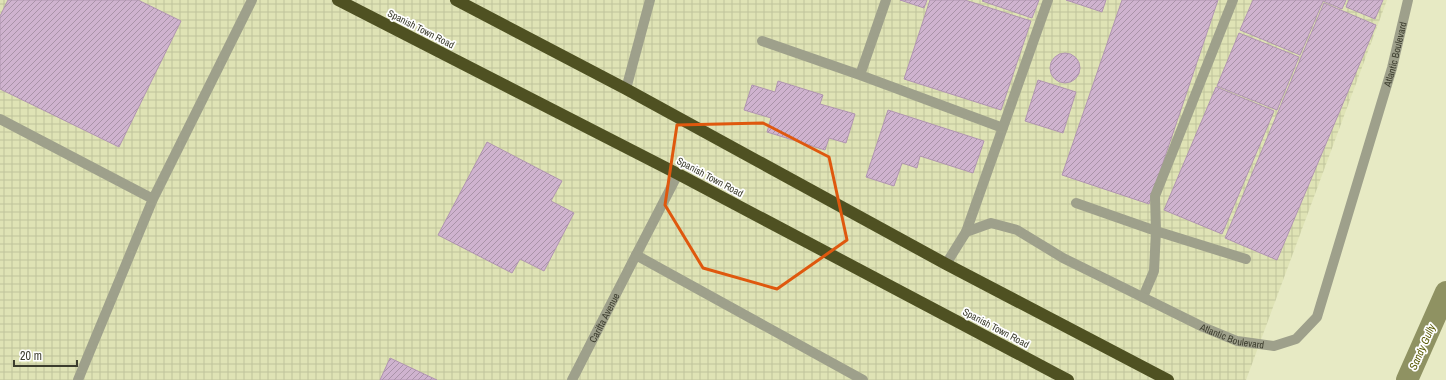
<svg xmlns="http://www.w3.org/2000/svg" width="1446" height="380" font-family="'Archivo Narrow',sans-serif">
<defs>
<pattern id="industrial-grid" width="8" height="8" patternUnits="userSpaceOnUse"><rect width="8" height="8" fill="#dfe3b5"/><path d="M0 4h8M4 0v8" fill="none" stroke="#c0c49c"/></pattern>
<pattern id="building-hatch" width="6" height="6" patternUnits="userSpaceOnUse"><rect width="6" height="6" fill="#cfb3cf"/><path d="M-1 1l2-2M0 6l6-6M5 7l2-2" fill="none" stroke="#a993a8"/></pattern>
</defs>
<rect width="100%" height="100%" fill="#e7eac4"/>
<path fill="url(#industrial-grid)" d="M0,0h1387l-141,380h-1246z"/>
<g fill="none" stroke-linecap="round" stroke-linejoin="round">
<path stroke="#8f9262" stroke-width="22" d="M1407,380l39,-88"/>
</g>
<path fill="url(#building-hatch)" stroke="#b095b0" d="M8,0h130l43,21 -62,126 -119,-58v-73z
M900,0h27l-3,8z
M930,0h35l66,21 -30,89 -97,-31z
M983,0h56l-7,18 -50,-17z
M1066,0h40l-4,12z
M1122,0h96l-69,204 -87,-29z
M1253,0h93l-4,9 -19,-8 -23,54 -60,-25z
M1349,0h34l-8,19 -29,-12z
M1324,3l52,22 -99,235 -52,-22z
M1239,33l60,24 -22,53 -60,-24z
M1050 68a15 15 0 1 1 30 0a15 15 0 1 1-30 0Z
M1038,80l38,12 -13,41 -38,-12z
M778,81l45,14 -3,9 35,10 -9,29 -17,-5 -4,12 -58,-18 4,-14 -27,-8 8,-25 23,7z
M1216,87l58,24 -52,123 -58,-24z
M888,110l96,31 -11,32 -53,-17 -3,12 -15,-5 -8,23 -28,-9z
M487,142l75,39 -11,20 23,12 -30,58 -24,-12 -8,14 -74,-38z
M390,358l47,22h-57z"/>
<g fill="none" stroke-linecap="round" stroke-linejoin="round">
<path stroke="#9ea08b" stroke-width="10" d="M762,41l98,34 143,53
M860,75l26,-75
M626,89l24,-89
M0,119l153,80
M1076,203l80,28 90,28
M966,232l82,-232
M1143,297l11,-26 2,-40 -1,-35 78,-196
M78,380l75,-181 99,-199"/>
<g stroke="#9ea08b" stroke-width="10">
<path d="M678,174l-42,81 227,125"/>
<path id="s1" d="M946,264l20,-32 25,-9 26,7 46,28 59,29 81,40 34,14 37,5 22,-7 21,-22 75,-249 16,-68"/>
<path id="s2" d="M572,380l64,-125"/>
</g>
<path stroke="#4f5122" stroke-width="12" d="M338,0l340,174 390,206
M456,0l170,89 320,175 222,116"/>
</g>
<path fill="none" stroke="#df580e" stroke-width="3" stroke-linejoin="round" d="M763,123l66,34 18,83 -70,49 -74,-21 -38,-63 12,-80z"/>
<g text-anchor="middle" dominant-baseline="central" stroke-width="3.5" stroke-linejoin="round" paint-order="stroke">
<g font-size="10" fill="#3c3d2e" stroke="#fff">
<text transform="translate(421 29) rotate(27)">Spanish Town Road</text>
<text stroke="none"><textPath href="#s1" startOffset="703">Atlantic Boulevard</textPath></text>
<text transform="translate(710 177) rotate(28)">Spanish Town Road</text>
<text stroke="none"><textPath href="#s2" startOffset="70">Carifta Avenue</textPath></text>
<text transform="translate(996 328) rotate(28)">Spanish Town Road</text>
<text stroke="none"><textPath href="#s1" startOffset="332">Atlantic Boulevard</textPath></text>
</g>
<g font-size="11" font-style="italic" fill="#5a5b06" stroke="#fff">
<text transform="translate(1422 347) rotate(-66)">Sandy Gully</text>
</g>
</g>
<path d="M14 360v6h63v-6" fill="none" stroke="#3c3d2e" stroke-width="2"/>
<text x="20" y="360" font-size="12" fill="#3c3d2e" stroke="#ffffff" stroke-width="3" paint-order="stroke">20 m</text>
</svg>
